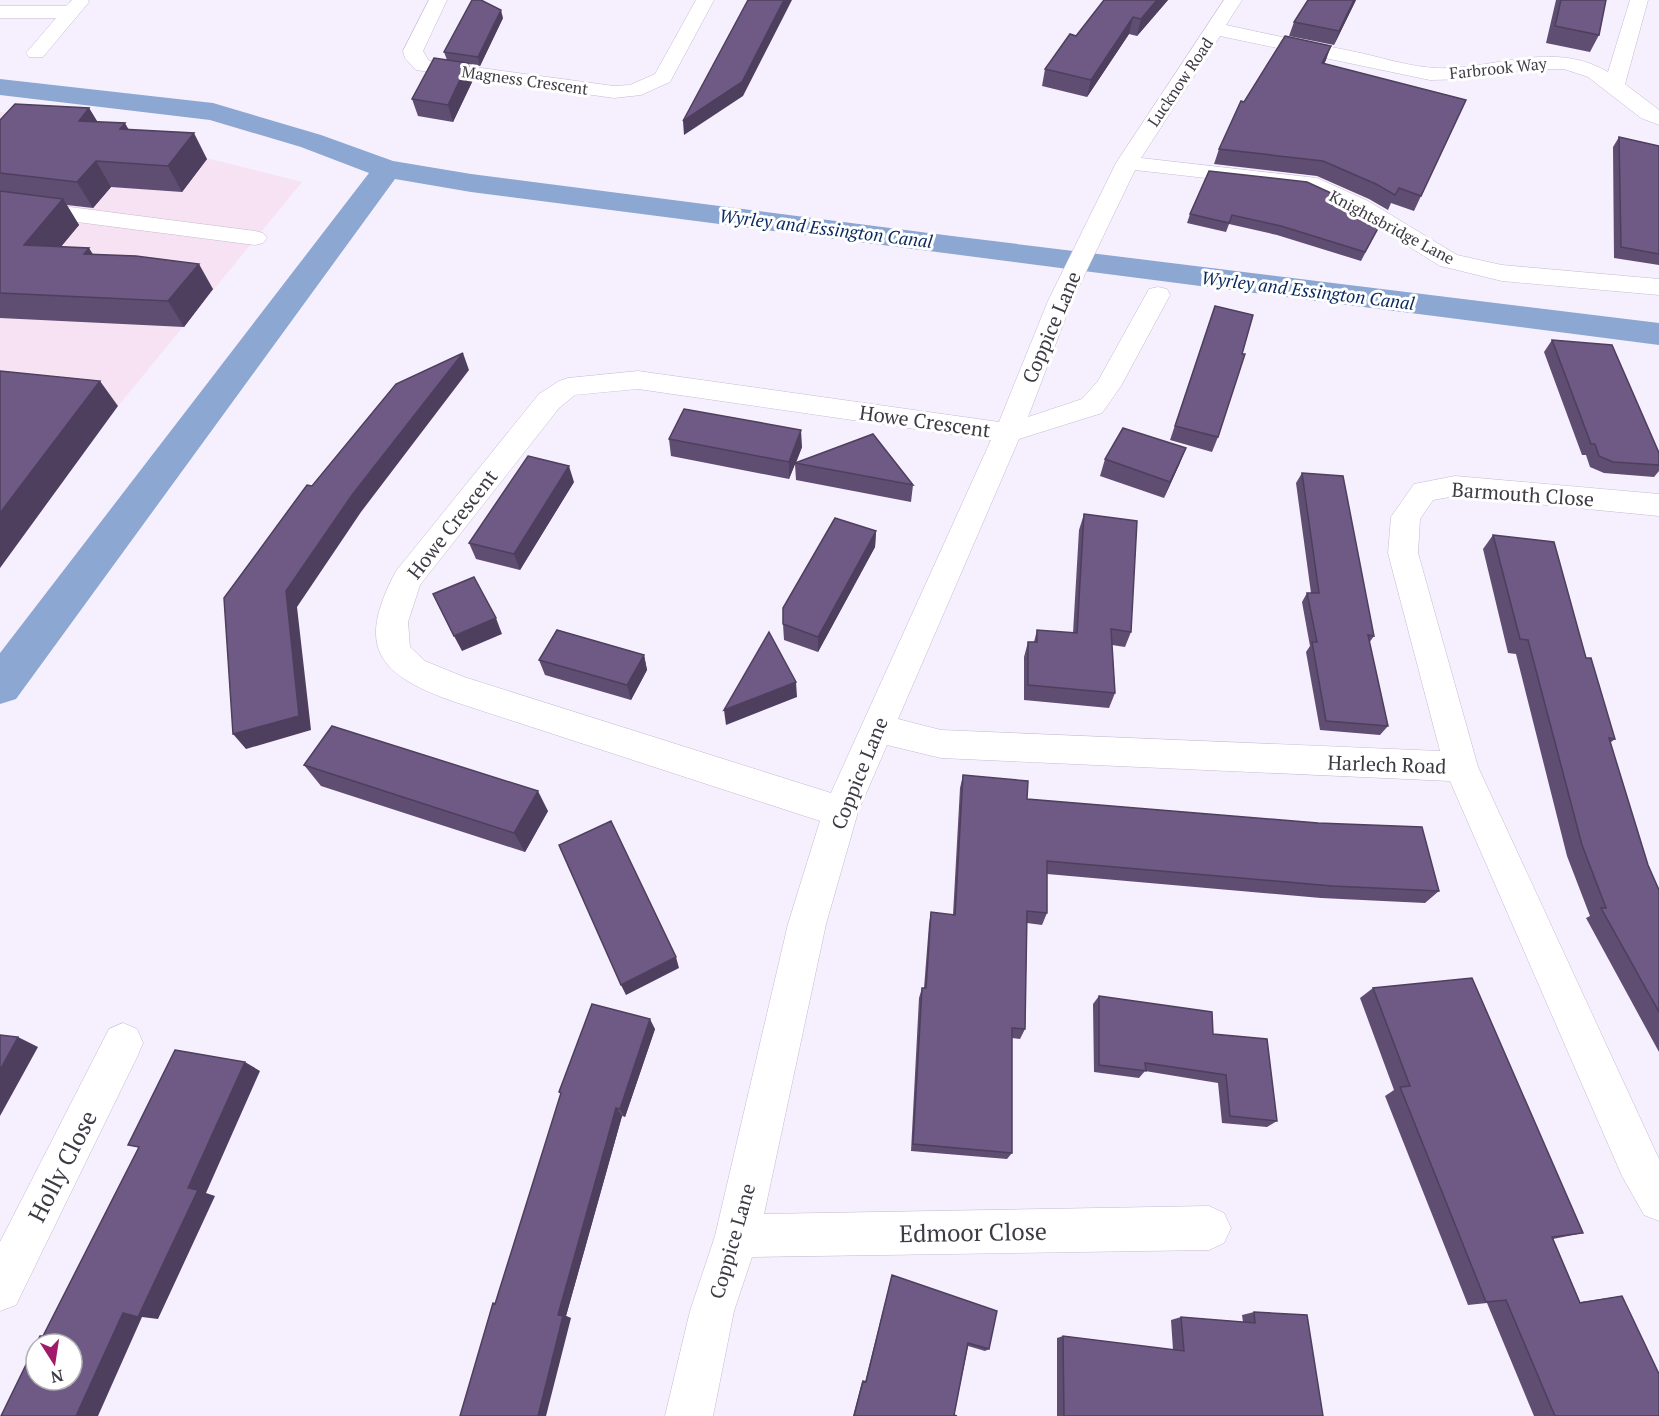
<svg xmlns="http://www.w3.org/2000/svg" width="1659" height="1416" font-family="'PT Serif',serif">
<rect width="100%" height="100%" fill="#f6effe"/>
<path fill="#f6e2f2" d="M0,112l37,4 265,66 -184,224 -118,162z"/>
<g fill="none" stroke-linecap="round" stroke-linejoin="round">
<path fill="#8ba7d2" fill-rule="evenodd" d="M0,79l213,24 108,32 72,26 78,13 481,62 707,87v22l-1188,-153 -76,-13 -379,520 -16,5v-51l369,-480 -68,-26 -91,-27 -210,-25z"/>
<g stroke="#c5bbd2" stroke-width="1">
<path id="minor" d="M72,0h16l1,2 -46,55h-14l-3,-4 30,-35h-56v-12h66z
M429,0h18l-24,51 6,10 185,25 16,-1 25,-11 41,-74h18l-44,82 -29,13 -27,3 -198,-28 -11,-12 -2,-7z
M1224,0h18l-16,25c45,10 90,19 135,28 30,7 60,17 90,15 54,-3 106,-26 157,4l22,-72h18l-23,84 34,26v15l-18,-7 -53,-41 -24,-8h-37l-58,10 -39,1 -210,-44 -79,122 176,20 51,23 89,54 45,10 157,14v16l-157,-14 -53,-13 -9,-2 -88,-55 -48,-22 -169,-19 -63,131 -44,116 54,-18 16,-18 51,-92 9,-2 9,2 3,6 -49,91 -19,27 -83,26 -121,280 43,11 499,21 -52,-198 3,-36 23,-33 41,-8 204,18v22l-204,-20 -22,4 -13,19 -2,34 60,214 181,392v62l-15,-6 -22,-39 -172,-395 -509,-23 -54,-13 -29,67 -32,112 -62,290 445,-8 15,7 7,15 -7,15 -15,7 -457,7 -18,54 -21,105h-48l25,-105 25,-75 73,-312 32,-103 -365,-119c-77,-27 -100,-54 -59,-131l143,-177 20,-13 9,-3 70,-7 361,51 49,-121 68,-138zM638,389l353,51 -160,353 -367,-116 -39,-16 -15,-14 -2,-25 12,-37 139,-177 16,-13z
M0,198l255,33 8,2 4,5 -4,5 -8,2 -255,-33z
M123,1023l14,6 6,14 -6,14 -121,248 -16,6v-69l109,-213z"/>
</g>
<use href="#minor" fill="#fff" fill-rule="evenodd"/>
</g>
<path fill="#5f4d72" d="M1104,0h64l-31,36 -8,-2 -42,63 -45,-11 3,-17 31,-33z
M1356,0l-22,45 -45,-9 5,-14z
M1556,0h50l-7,35 -9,17 -44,-9z
M503,18l-23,48 -11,-2 4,16 -20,42 -35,-6 -6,-17 35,-39 -3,-8z
M1326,60l-2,4 142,36 -52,111 -23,-8 -3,7 -19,-11 -52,-23 -103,-12 5,-15 25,-47z
M89,108l8,13 32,8 78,30 -25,33 -71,-5 -18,21 -26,-3 12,20 -18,21 152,43 -29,38 -184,-9v-198z
M1619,137l40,9v119l-45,-7 -1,-111z
M1209,171l173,50 -21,40 -84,-26 -48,-11 -3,8 -39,-9 3,-9z
M1215,306l3,131 -6,15 -42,-12z
M1552,340l107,113v18l-5,6 -50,-4 -14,-6 -4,-12h-4l-38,-103z
M669,439l133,8 -6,16 117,22 -2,17 -115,-22 -1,-16 -6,15 -118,-23z
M1186,448l-7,17 -15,33 -64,-22 5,-17z
M1302,473l72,163 -5,7 19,83 -8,9 -60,-5 -14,-78 4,-6 -8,-44 5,-9h4l-15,-110z
M574,482l-54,88 -44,-11 -7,-16z
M1084,514l47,118 -6,15 -13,-2 3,48 -6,15 -85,-8v-43l4,-15h6l3,-12 36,3 6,-103z
M876,531l-1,16 -57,105 -34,-12 -1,-16z
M1493,535l93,123 29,81 -5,4 38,122 11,25v162l-73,-134 4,-2 -23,-60 -51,-202 -8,-1 -25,-104z
M644,655l3,15 -16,30 -86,-25 -6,-15z
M304,765l244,46 -23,41 -204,-66z
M963,775l64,24 412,92 -14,12 -104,-5 -274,-24v39l-5,12 -15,-2 -2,106 -5,10 -8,-1v115l-5,6 -96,-8 8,-153 3,-10h2l5,-64 2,-12 22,3 7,-127z
M1373,988l210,245 -30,6 27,63 42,-6 37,120h-125l-47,-113 -19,2 -83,-209 9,-6 -34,-92z
M1099,996l114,38 64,87 -10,6 -45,-4 -4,-40 -73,-12 -6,7 -45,-6 -1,-68z
M655,1029l-30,88 -3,-1 -56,200 5,2 -76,-14 66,-210 -2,-2z
M892,1275l97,74 -4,2 -17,-5 -14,69 3,1h-104l9,-34h3l26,-103z
M1254,1312l69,104h-266v-78l6,-2 110,14 -2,-30 10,-3 62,5 -1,-7z"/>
<path fill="#4d3f5d" d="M784,0h8l-49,96 -59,39 -1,-14z
M1157,0h11l-31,36 4,-17z
M1354,0h2l-22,45 5,-14z
M501,10l2,8 -23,48 -2,-9z
M1133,17l-4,17 -42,63 4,-17z
M1331,46l-5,14 -10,18 6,-15z
M468,63l5,17 -20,42 -5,-17z
M89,108l15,25 -25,-12z
M125,123l14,25 -19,-19z
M194,133l13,26 -25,33 -14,-26z
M96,161l15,26 -18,21 -16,-26z
M63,199l16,26 -37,45 -18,-25z
M89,248l16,25 -21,-19z
M199,264l14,25 -29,38 -16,-26z
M463,353l6,17 -108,142 -64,95 14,123 -65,19 -13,-15 53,-143 66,-96z
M100,381l18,25 -118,162v-55z
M801,430l1,17 -13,32v-17z
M1186,448l-7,17 -15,33 6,-16z
M569,466l5,16 -54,88 -6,-16z
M876,531l-1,16 -57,105v-15z
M496,618l6,16 -40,17 -8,-15z
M644,655l3,15 -16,30 -4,-15z
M796,682l1,15 -71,28 -2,-15z
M538,791l10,20 -23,41 -11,-19z
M676,957l3,11 -53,27 -5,-10z
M650,1019l5,10 -30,88 -5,-8z
M18,1037l20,10 -38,69v-46z
M245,1062l15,9 -54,122 9,3 -57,123 -16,-2 -44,99h-22l47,-103 65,-125z
M616,1108l6,8 -56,200 5,2 -25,98h-8l20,-101z"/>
<path fill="#6e5a85" stroke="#4d3f5d" stroke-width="1.5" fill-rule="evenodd" d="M472,0h9l20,10 -23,47 -34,-5z
M748,0h36l-42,82 -59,39z
M1104,0h53l-16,19 -8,-2 -42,63 -46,-11 25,-35 6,2z
M1308,0h46l-15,31 -45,-9z
M1561,0h45l-7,35 -44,-9z
M1285,36l46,10 -9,17 144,37 -45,96 -22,-8 -4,7 -19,-11 -53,-23 -104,-12 22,-48 3,1z
M434,58l34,5 -20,42 -36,-6z
M15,104l74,4 -10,13 46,2 -5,6 74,4 -26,33 -72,-5 -19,21 -77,-9v-53z
M1619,137l40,9v108l-38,-7z
M1209,171l98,11 48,22 27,17 -17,31 -84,-26 -49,-11 -3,8 -39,-9z
M0,191l63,8 -39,46 65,3 -5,6 52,2 63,8 -31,37 -168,-8z
M1215,306l38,9 -11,39h3l-27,83 -43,-11z
M1552,340l60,5 47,108v12l-46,-3 -14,-6 -4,-12h-4z
M463,353l-111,142 -66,96 13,125 -66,18 -9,-136 83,-113 5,1 84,-102z
M0,371l100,10 -100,132z
M684,409l117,21 -12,32 -120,-23z
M1123,428l63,20 -16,34 -65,-23z
M873,434l40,51 -118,-22z
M528,456l41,10 -55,88 -45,-11z
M1302,473l41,3 31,160 -6,-1 20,91 -62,-5 -14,-79h5l-10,-49h12z
M1084,514l53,7 -6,111 -20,-3 4,64 -87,-8v-43h9v-12l40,3z
M835,518l41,13 -58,106 -35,-13v-16z
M1493,535l61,7 32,116h5l24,81 -6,-1 39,127 11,25v122l-58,-104h5l-24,-63 -54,-205 -8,-1z
M474,577l22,41 -42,18 -21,-42z
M557,630l87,25 -17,30 -88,-25z
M769,632l27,50 -72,28z
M332,726l206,65 -24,42 -210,-68z
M963,775l65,6 -1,18 291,24 104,4 17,64 -107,-5 -285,-25v52l-20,-2 -2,118 -13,-1v125l-99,-9 9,-156h4l5,-76 24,3z
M611,821l65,136 -55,28 -62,-140z
M1472,978l111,255 -31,4 28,66 42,-7 37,78v42h-104l-49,-116 -20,2 -86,-215 10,-1 -37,-98z
M1099,996l113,16 1,22 54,5 10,82 -47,-5 -4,-41 -81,-12 1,8 -47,-6z
M592,1004l58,15 -30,90 -4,-1 -58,207 5,1 -25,100h-78l33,-113 2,1 66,-211 -2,-1z
M0,1035l18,2 -18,33z
M175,1050l70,12 -57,126 10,2 -60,127 -15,-4 -47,103h-75l39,-80h3l96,-189 -11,-2zM36,1344h36v36h-36z
M892,1275l105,36 -8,38 -21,-6 -14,72 3,1h-103l9,-35 3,1z
M1254,1312l53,3 16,101h-259l-1,-80 121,15 -3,-34 74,6z"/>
<g text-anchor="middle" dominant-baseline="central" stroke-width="6" stroke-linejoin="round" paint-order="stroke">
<g font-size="16" fill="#3f3b44" stroke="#fff">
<text transform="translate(1498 68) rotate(-6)">Farbrook Way</text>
<text transform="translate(525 80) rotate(8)">Magness Crescent</text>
<text transform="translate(1180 82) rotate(-56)">Lucknow Road</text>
<text transform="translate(1392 227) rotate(28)">Knightsbridge Lane</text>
</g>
<g font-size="18" font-style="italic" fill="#07295d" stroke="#fff">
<text transform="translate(826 228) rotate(7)">Wyrley and Essington Canal</text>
<text transform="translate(1308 290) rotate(7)">Wyrley and Essington Canal</text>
</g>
<g font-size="20" fill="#3f3b44" stroke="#fff">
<text transform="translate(1051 327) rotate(-67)">Coppice Lane</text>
<text transform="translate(925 421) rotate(8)">Howe Crescent</text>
<text transform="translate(1523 494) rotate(4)">Barmouth Close</text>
<text transform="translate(452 524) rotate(-52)">Howe Crescent</text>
<text transform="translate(1387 764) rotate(2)">Harlech Road</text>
<text transform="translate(859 773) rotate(-68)">Coppice Lane</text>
<text transform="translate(732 1241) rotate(-74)">Coppice Lane</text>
</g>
<g font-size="24" fill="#3f3b44" stroke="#fff">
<text transform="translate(62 1166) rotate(-63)">Holly Close</text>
<text transform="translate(973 1232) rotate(-1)">Edmoor Close</text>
</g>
</g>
<g transform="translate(54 1362) rotate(168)"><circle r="28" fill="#ffffff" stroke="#b2b1b4" stroke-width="1.5"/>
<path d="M0-4.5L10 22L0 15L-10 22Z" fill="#a01c6b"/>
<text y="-9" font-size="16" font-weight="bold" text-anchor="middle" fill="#3f3b44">N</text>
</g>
</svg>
